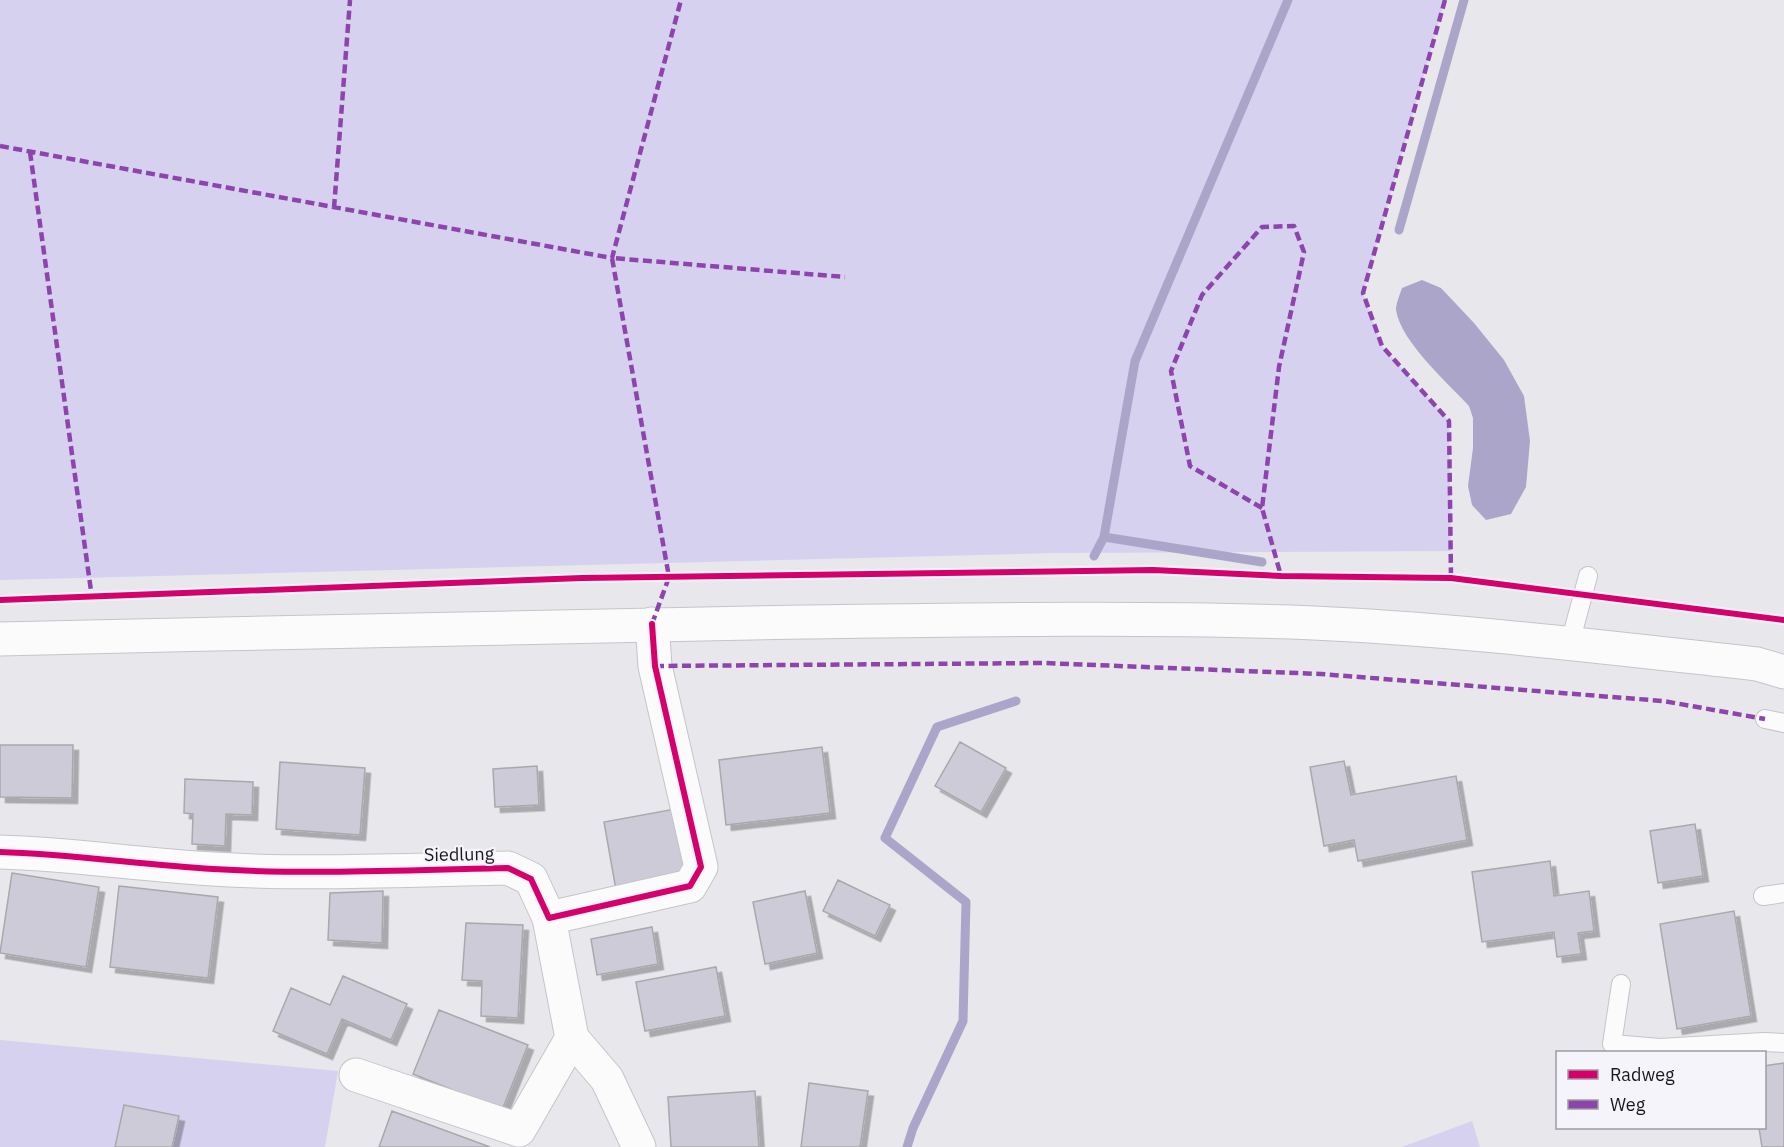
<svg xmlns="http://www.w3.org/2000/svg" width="1784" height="1147" font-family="'IBM Plex Sans',sans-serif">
<defs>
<filter id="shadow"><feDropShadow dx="5.5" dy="5.5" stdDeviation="0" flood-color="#0004"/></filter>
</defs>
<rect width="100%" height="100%" fill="#e8e7ec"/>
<path fill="#d6d1ef" d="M0,0h1445l-82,293 19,53 67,75 2,130 -395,2 -1056,27z
M0,1040l338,31 -13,76h-325z
M1472,1121l8,26h-78z"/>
<path fill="#aca5ca" d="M1422,280l19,8 33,35 30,37 20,36 6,45 -4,46 -15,27 -25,6 -14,-15 -4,-19 5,-38v-30l-4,-12c-22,-24 -68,-64 -73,-96 0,-7 4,-16 6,-22z"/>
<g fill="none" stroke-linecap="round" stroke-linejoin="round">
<path stroke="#aca5ca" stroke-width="9" d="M1399,230l65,-230
M1104,537l158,25
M1094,556l10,-19 31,-176 153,-361
M907,1147l6,-19 50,-107 3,-119 -81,-64 52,-111 79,-26"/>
</g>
<path fill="#cdcbd7" stroke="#a9a8ac" stroke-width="1.5" filter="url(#shadow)" d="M960,742l46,26 -25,44 -46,-26z
M0,745h73l-1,53 -72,-1z
M822,747l8,66 -104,12 -7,-65z
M1344,761l7,34 105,-19 11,64 -109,21 -4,-21 -30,6 -14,-79z
M280,762l85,6 -5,67 -84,-6z
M537,766l2,39 -44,2 -2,-38z
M185,779l68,3 -1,33 -26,-1 -1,32 -33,-2 1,-30 -9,-1z
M675,809l13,68 -72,13 -12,-68z
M1695,824l8,52 -45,7 -8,-52z
M1550,861l4,35 35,-5 5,40 -16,2 3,21 -24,3 -3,-25 -72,10 -10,-70z
M12,873l87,14 -13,80 -86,-14z
M838,880l52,25 -15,31 -52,-25z
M119,886l99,11 -10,81 -98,-11z
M383,891l-1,52 -54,-3 2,-47z
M805,891l12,62 -52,11 -12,-62z
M1734,911l17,105 -74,13 -17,-105z
M466,923l57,2 -5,93 -37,-2 1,-35 -20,-1z
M652,927l6,37 -61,11 -6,-36z
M716,967l9,49 -80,15 -9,-49z
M343,976l64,28 -16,36 -49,-21 -15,35 -54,-23 18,-43 39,17z
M439,1010l89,35 -26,65 -89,-36z
M1784,1063v84h-22l-3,-19h5v-62z
M809,1083l59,8 -8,56h-59z
M755,1091l4,56h-88l-3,-50z
M124,1105l55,11 -7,31h-57z
M392,1111l98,36h-111z"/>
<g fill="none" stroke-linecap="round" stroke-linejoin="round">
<g stroke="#c5c4c8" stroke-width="20">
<path id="lane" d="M1570,643l18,-67
M1765,719l19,4
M1763,896l21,-3
M1621,984l-9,60 48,4 104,-6 20,1"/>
</g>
<g stroke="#c5c4c8" stroke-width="35">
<path id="street" d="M0,852c71,2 142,13 213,17 98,6 197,1 295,-1l23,11 18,39 141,-32 11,-19 -46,-201 -3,-42
M572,1038l35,41 32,68
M356,1075l163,55 53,-92 -23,-120"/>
</g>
<g stroke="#c5c4c8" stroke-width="35">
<path id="secondary" d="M0,639c268,-6 536,-13 804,-17 162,-2 325,-5 487,0 156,6 311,25 466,42l27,8"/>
</g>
<use href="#lane" stroke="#fcfbfc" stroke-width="18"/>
<use href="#street" stroke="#fcfbfc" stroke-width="33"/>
<use href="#secondary" stroke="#fcfbfc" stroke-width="33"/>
<path stroke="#8e44ad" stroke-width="4.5" stroke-dasharray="9 4.5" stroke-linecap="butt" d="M1445,0l-82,293 19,53 67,75 2,157
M0,146l612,112 69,-258
M30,152l62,446
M334,208l16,-208
M1262,508l-72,-42 -19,-95 31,-76 60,-68 32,-1 10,26 -25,115 -17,141 19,68
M652,624l17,-47 -57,-319 233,19
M655,666l389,-3 277,11 342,27 102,18"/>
<g stroke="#f5f4fa" stroke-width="10">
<path id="cycleway" d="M0,600l582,-22 571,-8 128,6 170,2 333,42
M0,852c71,2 142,13 213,17 98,6 197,1 295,-1l23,11 18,39 141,-32 11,-19 -46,-201 -3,-42"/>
</g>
<use href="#cycleway" stroke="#d6006c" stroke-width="6"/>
</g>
<g text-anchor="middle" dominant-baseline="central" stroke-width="4.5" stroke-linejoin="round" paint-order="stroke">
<g font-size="18" fill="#18181a" stroke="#f5f4fa">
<text transform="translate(459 854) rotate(-1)">Siedlung</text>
</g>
</g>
<rect x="1556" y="1051" width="210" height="78" fill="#f5f4fa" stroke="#9d9ca0" stroke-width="1.5"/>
<rect x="1568" y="1070" width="30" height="9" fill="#d6006c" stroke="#9d9ca0" stroke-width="1.5"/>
<text x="1610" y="1081" font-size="18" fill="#18181a">Radweg</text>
<rect x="1568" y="1100" width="30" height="9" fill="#8e44ad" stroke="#9d9ca0" stroke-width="1.5"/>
<text x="1610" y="1111" font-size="18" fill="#18181a">Weg</text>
</svg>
